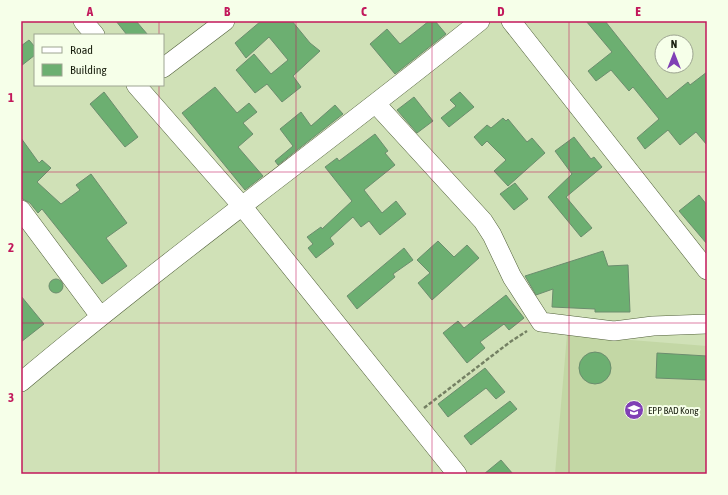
<svg xmlns="http://www.w3.org/2000/svg" width="728" height="495" font-family="'Asap Condensed',sans-serif">
<rect width="100%" height="100%" fill="#d0e1b7"/>
<path fill="#c3d7a5" d="M567,335l140,11v128h-152z"/>
<path fill="#6caf71" stroke="#6c8d6e" d="M116,21h20l12,14h-21z
M261,21h31l18,22 10,8 -27,25 8,11 -19,15 -15,-18 -12,9 -19,-23 18,-16 17,20 17,-14 -19,-23 -23,21 -11,-15z
M429,21h6l11,13 -51,40 -25,-30 17,-15 13,15z
M586,21h19l62,78 21,-17 2,3 17,-13v73l-11,-13 -16,13 -12,-15 -23,19 -8,-11 22,-19 -26,-32 -4,4 -18,-21 -15,11 -8,-10 24,-19z
M29,40l6,7v8l-14,11v-20z
M215,87l22,26 12,-10 8,9 -14,11 10,11 -15,13 25,29 -18,14 -63,-77z
M104,92l34,45 -13,10 -35,-43z
M460,92l14,15 -25,20 -8,-9 15,-12 -6,-6z
M414,97l19,24 -16,12 -20,-23z
M335,105l8,9 -65,51 -3,-4 18,-15 -13,-17 21,-17 10,14z
M503,118l3,3 2,-2 19,23 5,-4 13,15 -37,33 -14,-15 12,-11 -19,-19 -5,5 -8,-9 13,-12 4,3z
M375,134l13,17 -3,2 10,12 -31,25 18,23 14,-12 10,13 -26,21 -11,-14 -8,6 -8,-10 -23,21 4,6 -18,14 -8,-10 5,-4 -6,-7 14,-10 1,2 30,-28 -27,-34 12,-9 2,3z
M574,137l17,22 3,-2 8,10 -36,30 26,31 -11,9 -33,-40 24,-23 -17,-23z
M21,138l18,25 3,-3 9,8 -14,14 24,22 19,-14 -4,-5 15,-11 36,49 -21,15 21,28 -25,18 -60,-75 -4,4 -8,-10 -9,-5z
M515,183l13,16 -14,11 -14,-16z
M699,195l8,10v39l-28,-33z
M438,241l16,16 13,-12 12,13 -47,42 -14,-17 12,-10 -13,-13z
M404,248l9,12 -20,14 2,3 -38,32 -10,-13z
M603,251l5,15 20,-1 2,47h-35v-3l-43,-2 1,-18 -17,6 -11,-19z
M49 286a7 7 0 1 1 14 0a7 7 0 1 1-14 0Z
M506,295l18,23 -15,12 -5,-6 -24,18 5,6 -18,15 -24,-30 15,-12 6,7z
M21,296l23,28 -23,18z
M579 368a16 16 0 1 1 32 0a16 16 0 1 1-32 0Z
M657,353l50,3v24l-51,-2z
M485,368l20,24 -9,7 -10,-11 -38,29 -10,-13z
M510,401l7,8 -46,36 -7,-9z
M501,460l12,14h-29z"/>
<g fill="none" stroke-linecap="round" stroke-linejoin="round">
<g stroke="#505f39" stroke-width="20">
<path id="minor" d="M83,21l12,14
M511,21l196,249
M163,68l62,-47
M136,85l106,121 215,268
M376,104l107,117 9,14 20,42 29,45 73,9 39,-5 54,-2
M21,210l79,106
M21,382c149,-125 307,-239 459,-361"/>
</g>
<path stroke="#748063" stroke-width="2.5" stroke-dasharray="4 2" stroke-linecap="butt" d="M424,408l86,-66 17,-11"/>
<use href="#minor" stroke="#fff" stroke-width="19"/>
</g>
<path fill="none" stroke="#c2185b" stroke-width="1" stroke-opacity="0.55" d="M159,21v14M296,21v453M432,21v453M569,21v453M159,85v389M21,172h686M21,323h686"/>
<defs>
<g id="school-disc" transform="scale(1)"><circle r="9.5" fill="#8040b5" stroke="#f6ffe9"/><path d="M0-5L7-2L0 1L-7-2ZM-4 1L0 2.5L4 1V4Q0 6-4 4Z" fill="#fff"/></g>
</defs>
<g fill-rule="evenodd">
<use href="#school-disc" x="634" y="410"/>
</g>
<g text-anchor="middle" dominant-baseline="central" stroke-width="4" stroke-linejoin="round" paint-order="stroke">
<g font-size="10" fill="#191f0f" stroke="#f6ffe9" text-anchor="start">
<text x="648" y="410">EPP BAD Kong</text>
</g>
</g>
<rect width="728" height="495" fill="none" stroke="#f6ffe9" stroke-width="44"/>
<rect x="34" y="34" width="130" height="52" fill="#f6ffe9" stroke="#9ea592"/>
<rect x="42" y="47" width="20" height="6" fill="#ffffff" stroke="#9ea592"/>
<text x="70" y="54" font-size="12" fill="#191f0f">Road</text>
<rect x="42" y="64" width="20" height="12" fill="#6caf71" stroke="#9ea592"/>
<text x="70" y="74" font-size="12" fill="#191f0f">Building</text>
<g transform="translate(674 54)"><circle r="19" fill="#f6ffe9" stroke="#9ea592"/>
<path d="M0-3L7 15L0 10L-7 15Z" fill="#8040b5"/>
<text y="-6" font-size="11" font-weight="bold" text-anchor="middle" fill="#191f0f">N</text>
</g>
<rect x="22" y="22" width="684" height="451" fill="none" stroke="#c2185b" stroke-width="1.5"/>
<g font-size="13" text-anchor="middle" font-weight="bold" fill="#c2185b">
<text x="90" y="16">A</text>
<text x="227" y="16">B</text>
<text x="364" y="16">C</text>
<text x="501" y="16">D</text>
<text x="638" y="16">E</text>
<text x="11" y="102">1</text>
<text x="11" y="252">2</text>
<text x="11" y="402">3</text>
</g>
</svg>
